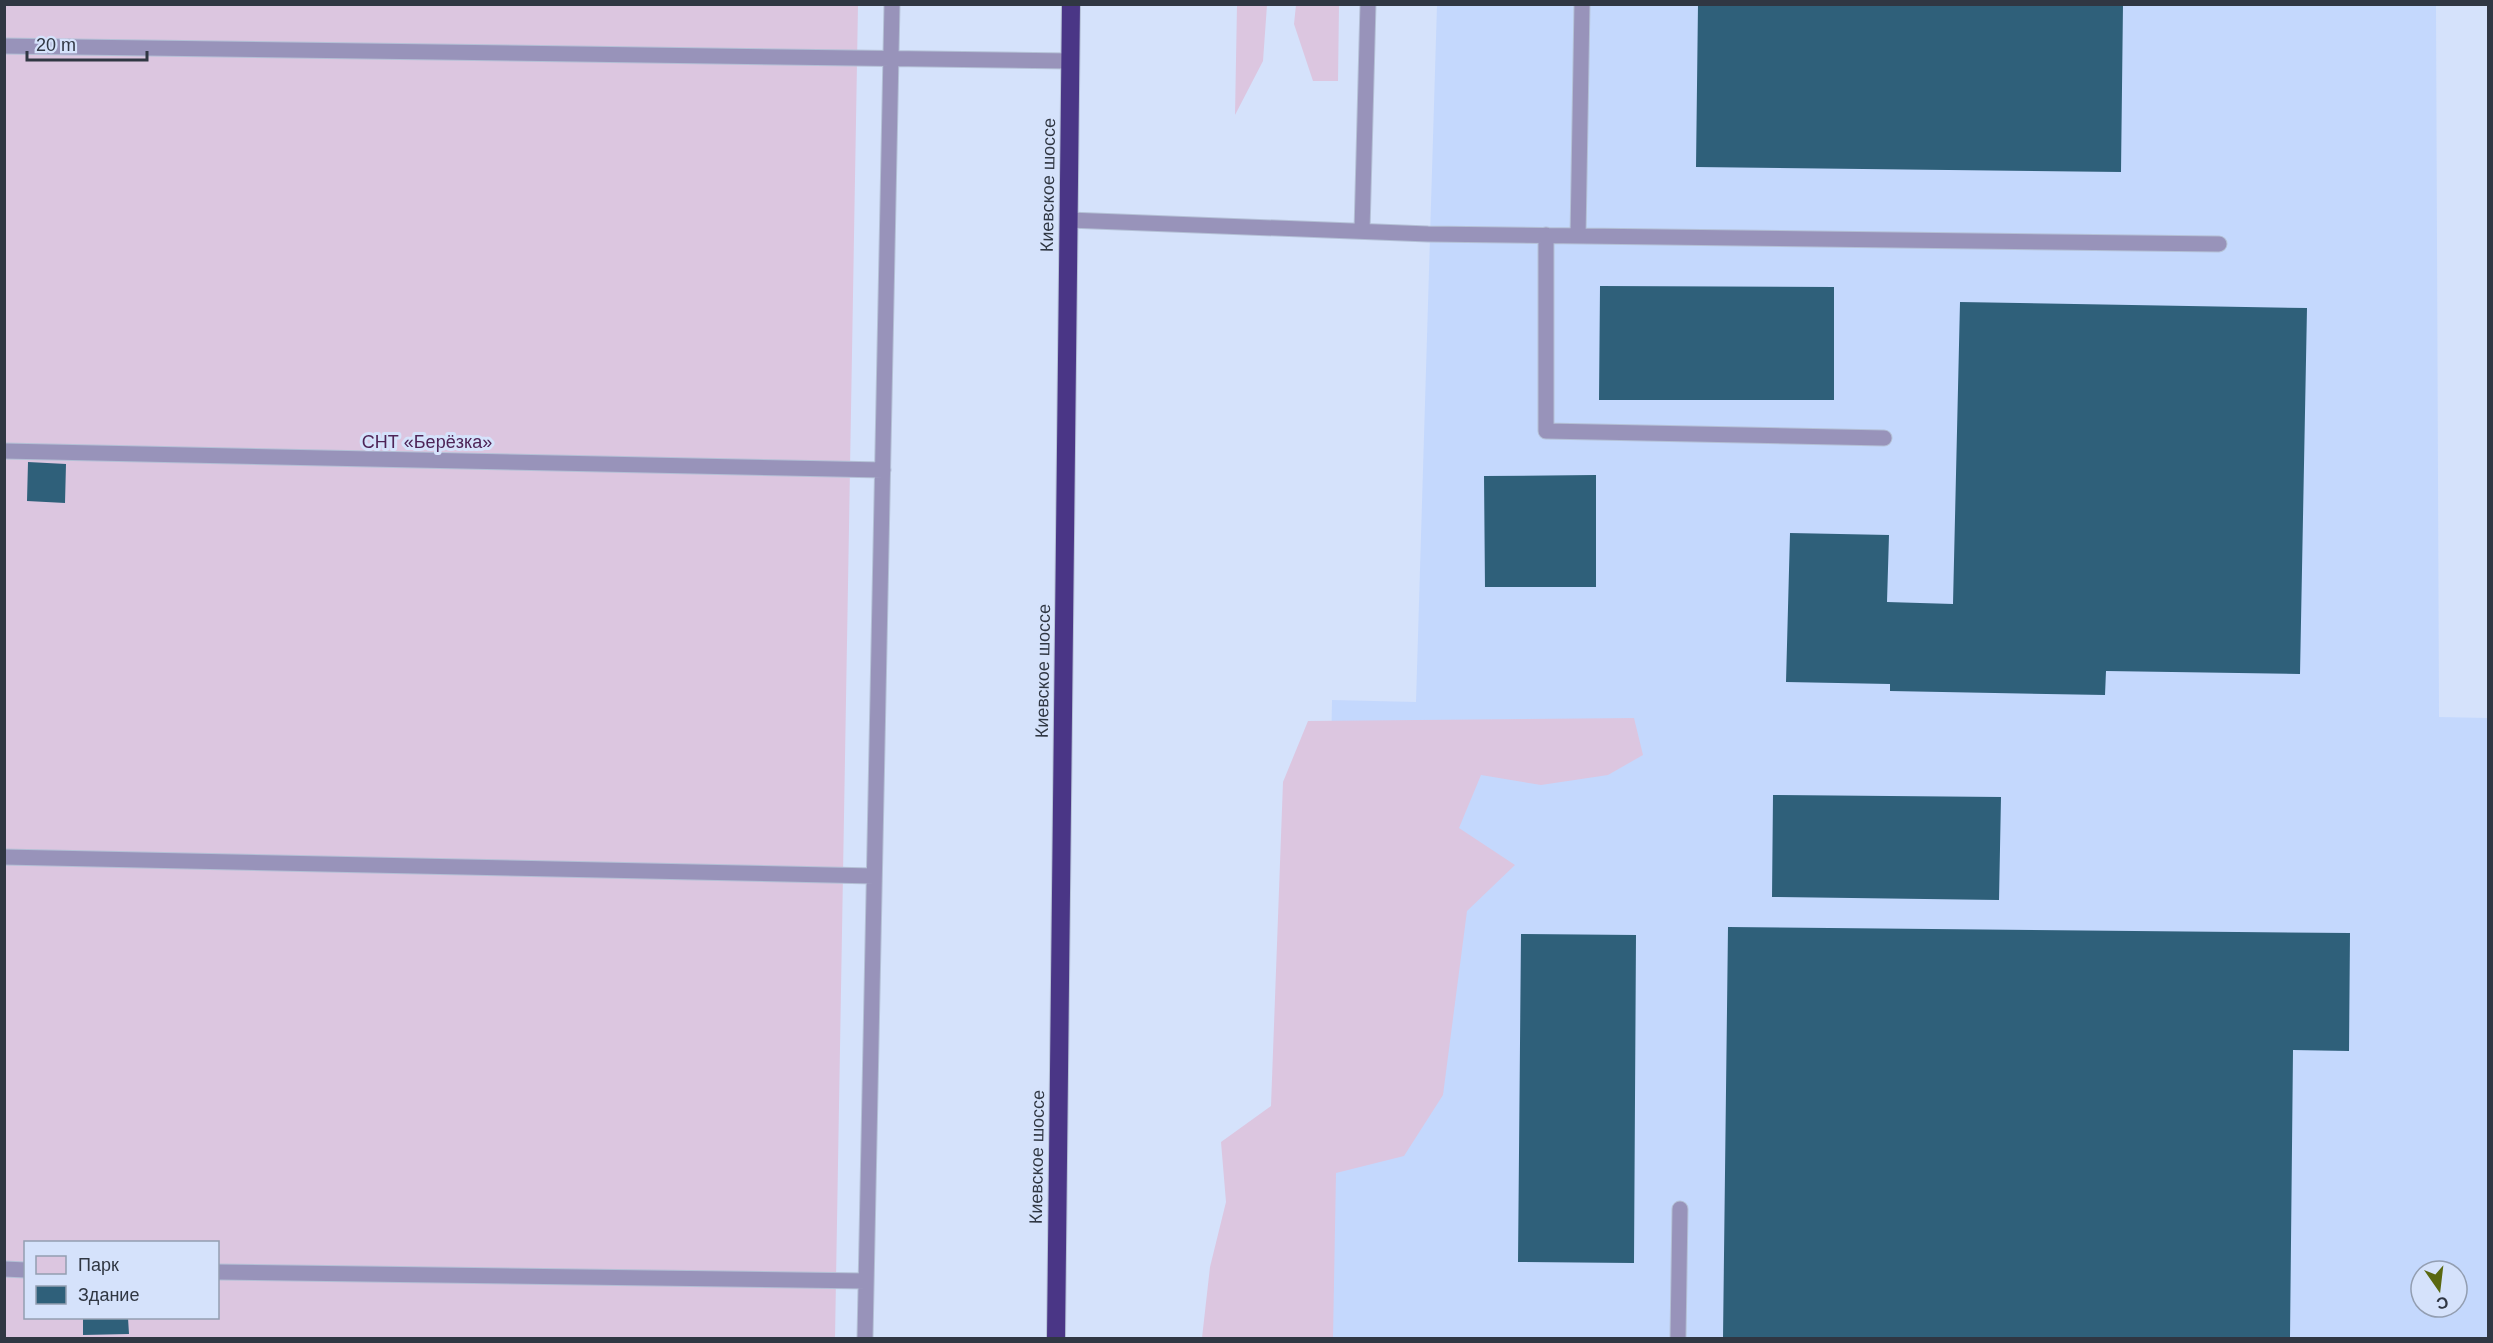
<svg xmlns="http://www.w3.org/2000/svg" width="2493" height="1343" font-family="Arial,sans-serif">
<rect width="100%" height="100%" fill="#d5e2fb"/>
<path fill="#c4d8fd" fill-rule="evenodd" d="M1437,5h999l3,712 49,1v620h-1167l11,-638 84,2zM2421,1271h36v36h-36z"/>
<path fill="#dcc6e0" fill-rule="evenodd" d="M5,5h853l-23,1333h-830zM26,1242h192v76h-192z
M1237,5h30l-4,56 -28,54z
M1296,5h43l-1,76h-25l-19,-57z
M1634,718l9,37 -35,20 -67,10 -60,-10 -22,53 56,37 -48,46 -24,184 -39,61 -68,17 -3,165h-131l8,-71 16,-65 -5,-60 50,-36 12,-324 25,-61z"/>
<path fill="#2f607a" d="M1698,4h425l-2,168 -425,-5z
M1600,286l234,1v113h-235z
M1960,302l347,6 -7,366 -194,-3 -1,24 -215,-4v-7l-104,-2 4,-149 99,2 -2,67 66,2z
M28,462l38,2 -1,39 -38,-2z
M1596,475v112h-111l-1,-111z
M1773,795l228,2 -2,103 -227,-3z
M1728,927l622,6 -1,118 -56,-1 -3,288h-567z
M1521,934l115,1 -2,328 -116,-1z
M83,1318h45l1,16 -46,1z"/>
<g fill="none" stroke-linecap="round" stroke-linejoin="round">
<g stroke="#b4c0d6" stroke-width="17">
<path id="lane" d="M4,46l1066,15
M1069,220l359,14 791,10
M1362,231l6,-227
M1546,235v196l338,7
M1578,236l4,-232
M4,451l879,19
M4,857l870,19
M4,1269l22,1
M218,1272l648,9
M865,1338l27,-1334
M1678,1338l2,-129"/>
</g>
<g stroke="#b4c0d6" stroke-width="20">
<path id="highway" d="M1056,1338l15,-1334"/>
</g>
<use href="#lane" stroke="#9893ba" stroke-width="15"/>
<use href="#highway" stroke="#4a3686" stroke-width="18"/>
</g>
<g text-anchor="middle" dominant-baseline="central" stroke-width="6" stroke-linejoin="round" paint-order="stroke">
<g font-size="18" fill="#303743" stroke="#d5e2fb">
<text transform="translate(1048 185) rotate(-89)">Киевское шоссе</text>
<text transform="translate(1043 671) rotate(-89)">Киевское шоссе</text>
<text transform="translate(1037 1157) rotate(-89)">Киевское шоссе</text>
</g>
<g font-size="18" fill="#4e2457" stroke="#d5e2fb">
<text x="427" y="442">СНТ «Берёзка»</text>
</g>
</g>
<rect width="2493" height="1343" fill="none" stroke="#303743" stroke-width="12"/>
<rect x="24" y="1241" width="195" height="78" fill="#d5e2fb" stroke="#939eb1" stroke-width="1.5"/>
<rect x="36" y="1256" width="30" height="18" fill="#dcc6e0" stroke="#939eb1" stroke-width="1.5"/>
<text x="78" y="1271" font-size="18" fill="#303743">Парк</text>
<rect x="36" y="1286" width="30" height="18" fill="#2f607a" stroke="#939eb1" stroke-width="1.5"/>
<text x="78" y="1301" font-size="18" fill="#303743">Здание</text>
<g transform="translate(2439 1289) rotate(166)"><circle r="28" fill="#d5e2fb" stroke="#939eb1" stroke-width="1.5"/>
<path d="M0-4.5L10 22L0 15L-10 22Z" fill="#5a6810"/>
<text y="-9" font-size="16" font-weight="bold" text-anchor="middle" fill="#303743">С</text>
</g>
<path d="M27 51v9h120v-9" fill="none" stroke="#303743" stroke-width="3"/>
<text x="36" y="51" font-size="18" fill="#303743" stroke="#d5e2fb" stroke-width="4.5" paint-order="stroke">20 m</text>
</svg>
